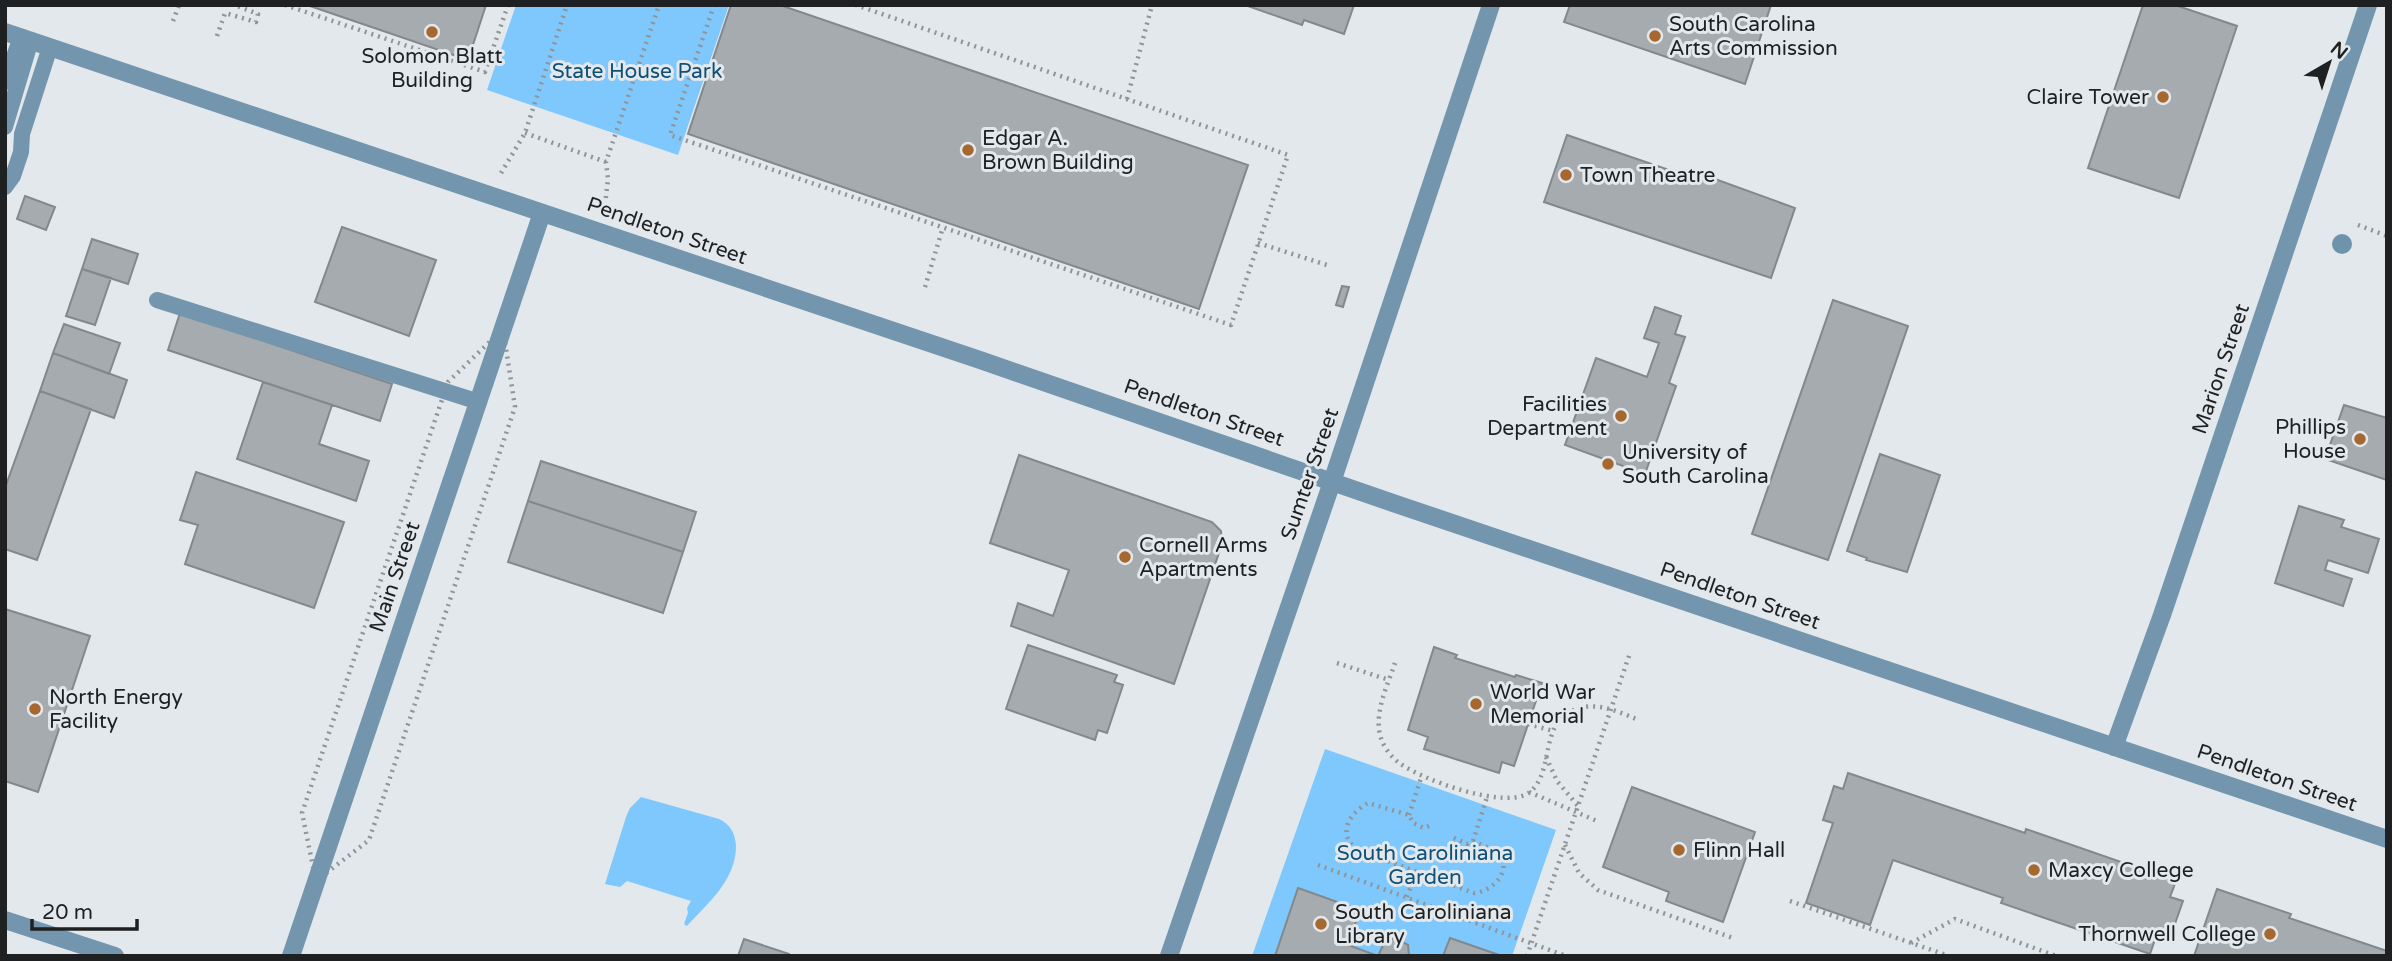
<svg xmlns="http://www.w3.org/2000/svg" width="2392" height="961" font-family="'Varela Round',sans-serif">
<rect width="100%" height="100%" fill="#e2e8ec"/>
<path fill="#7fc8fd" d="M516,5h213l-51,150 -191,-65z
M1325,749l231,81 -44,126h-10l-52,-18 -7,18h-34l-1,-11 -13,-7 -10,3 -7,15 -30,-11 12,-35 -61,-22 -24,68h-23z
M641,797l78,22c12,6 16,14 17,27 0,34 -28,57 -49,80l-3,-2 4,-11 -1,-5 4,-7 -64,-20 -7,6 -15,-3 21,-67 4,-9z"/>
<path fill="#a6abaf" stroke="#83888c" stroke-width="2" d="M307,5h179l-18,55z
M731,5h49l468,160 -49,144 -511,-175z
M1245,5h109l-10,29 -40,-14 -2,5z
M1570,5h201l-26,79 -181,-62z
M2143,5h32l62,21 -58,172 -91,-30z
M1567,135l134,46 3,-6 91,33 -24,70 -227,-76z
M25,196l30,11 -9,23 -29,-11z
M342,227l94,33 -27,76 -94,-34z
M92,239l46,15 -10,30 -46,-15z
M82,269l29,9 -16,47 -29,-9z
M1342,286l7,1 -6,20 -7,-2z
M1833,300l75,26 -80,234 -76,-26z
M1655,307l26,9 -6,18 10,3 -16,46 7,3 -31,88 -80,-29 31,-87 51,19 12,-34 -15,-5z
M180,313l212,71 -12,37 -212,-71z
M64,324l56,19 -11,31 -56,-21z
M53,353l74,27 -13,38 -74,-27z
M263,382l69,23 -13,39 50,17 -13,40 -119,-42z
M40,391l51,18 -54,151 -32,-11v-61z
M2344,405l43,13v62l-62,-21z
M1880,454l60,21 -33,97 -41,-12 1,-2 -20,-7z
M1019,455l193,67 9,9 1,13 -48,140 -163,-58 7,-23 35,13 16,-46 -79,-27z
M541,461l155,51 -13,40 -155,-51z
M196,472l148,50 -30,86 -129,-44 13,-39 -18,-5z
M528,501l155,51 -20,61 -155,-51z
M2299,506l45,14 -3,7 38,12 -11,34 -40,-13 -3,10 27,9 -9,27 -68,-23z
M5,609l85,27 -52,156 -33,-11z
M1028,645l89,30 -3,7 9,3 -16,48 -9,-3 -3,10 -89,-31z
M1434,647l23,8 -2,3 60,19 1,-2 26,8 -28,83 -12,-4 -3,11 -75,-24 4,-12 -20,-7z
M1848,773l177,60 1,-4 150,52 -6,16 13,4 -12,34 -13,-4 -8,23 -149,-51 2,-5 -110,-38 -23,65 -64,-22 27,-80 -10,-3 11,-34 9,3z
M1632,787l123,45 -32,90 -57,-21 3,-9 -66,-25z
M1298,888l62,22 -12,35 30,11 7,-15 10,-3 13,7 1,11h-134z
M2217,889l74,25 -2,4 98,33v5h-193z
M1450,938l52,18h-59z
M744,939l45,15v2h-51z"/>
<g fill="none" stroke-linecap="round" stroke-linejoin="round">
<path stroke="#909497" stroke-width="4.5" stroke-dasharray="2 5" stroke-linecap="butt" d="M285,5l200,67 23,-67
M714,5l-44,130 561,190 57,-170 -432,-150
M173,21l6,-16
M217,36l8,-23 31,9 2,-8 -23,-9
M1127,99l25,-94
M525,133l81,29
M501,173l24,-40 42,-128
M605,205l3,-26 -2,-17 53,-157
M2358,225l29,11
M1258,243l69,22
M925,287l18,-60
M503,329l12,78 -146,433 -53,41 -14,-68 54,-160 92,-271z
M1337,663l52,17
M1395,663c-8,24 -23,53 -13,78 3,8 10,16 16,21 21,17 108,49 132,30 25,-21 9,-69 44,-82 21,-9 43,1 62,9
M1528,724l25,7
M1546,757l11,24 21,25
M1529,792l68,29
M1409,815l13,-40
M1429,826l-5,2 -11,-5 -4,-8 -41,-12c-19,10 -32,32 -10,47l116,43c17,-1 40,-22 24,-39 -5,-6 -18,-9 -25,-13l-6,3 -15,-7
M1473,841l14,-44
M1565,845l14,28 19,17 135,48
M1318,865l248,91
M1407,897l9,-25
M1790,901l159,55
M1911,943l44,-24 101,37
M1527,956l103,-303"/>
<path stroke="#7395ad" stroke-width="16" d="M5,82l16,-45
M5,127l26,-87
M5,187l8,-11 8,-24 1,-18 28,-87
M157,300l322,102"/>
<path stroke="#7395ad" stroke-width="18" d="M5,32l975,328 413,143 994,336
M2114,747l48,-132 206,-610
M5,920l110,36
M291,956l251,-743
M1169,956l163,-474 159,-477"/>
</g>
<circle fill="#6e94ab" cx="2342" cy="244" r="10"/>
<g fill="#a6682e" stroke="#e2e8ec" stroke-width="2.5">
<circle cx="432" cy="32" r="7"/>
<circle cx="1655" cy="36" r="7"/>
<circle cx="2163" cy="97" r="7"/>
<circle cx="968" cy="150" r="7"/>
<circle cx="1566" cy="175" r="7"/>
<circle cx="1621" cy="416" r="7"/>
<circle cx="2360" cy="439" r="7"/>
<circle cx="1608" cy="464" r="7"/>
<circle cx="1125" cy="557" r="7"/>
<circle cx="1476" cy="704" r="7"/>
<circle cx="35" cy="709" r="7"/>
<circle cx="1679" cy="850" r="7"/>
<circle cx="2034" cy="870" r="7"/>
<circle cx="1321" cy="924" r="7"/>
<circle cx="2270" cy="934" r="7"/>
</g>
<g text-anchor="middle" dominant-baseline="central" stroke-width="6" stroke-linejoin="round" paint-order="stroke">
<g font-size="21" fill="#1e2021" stroke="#e2e8ec" text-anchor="start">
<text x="1669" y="24">South Carolina<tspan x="1669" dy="24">Arts Commission</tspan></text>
<text x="432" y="56" text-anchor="middle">Solomon Blatt<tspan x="432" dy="24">Building</tspan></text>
<text x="2149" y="97" text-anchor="end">Claire Tower</text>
<text x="982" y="138">Edgar A.<tspan x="982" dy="24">Brown Building</tspan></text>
<text x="1580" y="175">Town Theatre</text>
<text x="1607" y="404" text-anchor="end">Facilities<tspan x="1607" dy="24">Department</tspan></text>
<text x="2346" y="427" text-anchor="end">Phillips<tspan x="2346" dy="24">House</tspan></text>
<text x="1622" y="452">University of<tspan x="1622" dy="24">South Carolina</tspan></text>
<text x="1139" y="545">Cornell Arms<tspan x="1139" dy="24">Apartments</tspan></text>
<text x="1490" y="692">World War<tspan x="1490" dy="24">Memorial</tspan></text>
<text x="49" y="697">North Energy<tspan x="49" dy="24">Facility</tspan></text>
<text x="1693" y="850">Flinn Hall</text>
<text x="2048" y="870">Maxcy College</text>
<text x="1335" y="912">South Caroliniana<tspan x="1335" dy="24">Library</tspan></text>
<text x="2256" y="934" text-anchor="end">Thornwell College</text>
</g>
<g font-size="21" fill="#105076" stroke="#e2e8ec">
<text x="637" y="71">State House Park</text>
<text x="1425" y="853">South Caroliniana<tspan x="1425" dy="24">Garden</tspan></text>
</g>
<g font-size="21" fill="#1e2021" stroke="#e2e8ec">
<text transform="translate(667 231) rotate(19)">Pendleton Street</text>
<text transform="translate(2221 369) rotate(-71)">Marion Street</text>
<text transform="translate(1204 413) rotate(19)">Pendleton Street</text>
<text transform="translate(1310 474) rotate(-71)">Sumter Street</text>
<text transform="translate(395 577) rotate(-71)">Main Street</text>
<text transform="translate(1740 596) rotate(19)">Pendleton Street</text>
<text transform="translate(2277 778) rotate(19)">Pendleton Street</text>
</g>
</g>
<rect width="2392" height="961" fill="none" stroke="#1e2021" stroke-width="14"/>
<g transform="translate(2329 63) rotate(39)" stroke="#e2e8ec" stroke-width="5" paint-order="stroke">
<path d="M0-5L12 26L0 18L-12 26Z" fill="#1e2021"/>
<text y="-10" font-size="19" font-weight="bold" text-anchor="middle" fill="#1e2021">N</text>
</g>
<path d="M32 919v10h105v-10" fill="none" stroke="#1e2021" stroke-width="3.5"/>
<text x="42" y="919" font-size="21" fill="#1e2021" stroke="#e2e8ec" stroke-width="5" paint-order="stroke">20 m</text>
</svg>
